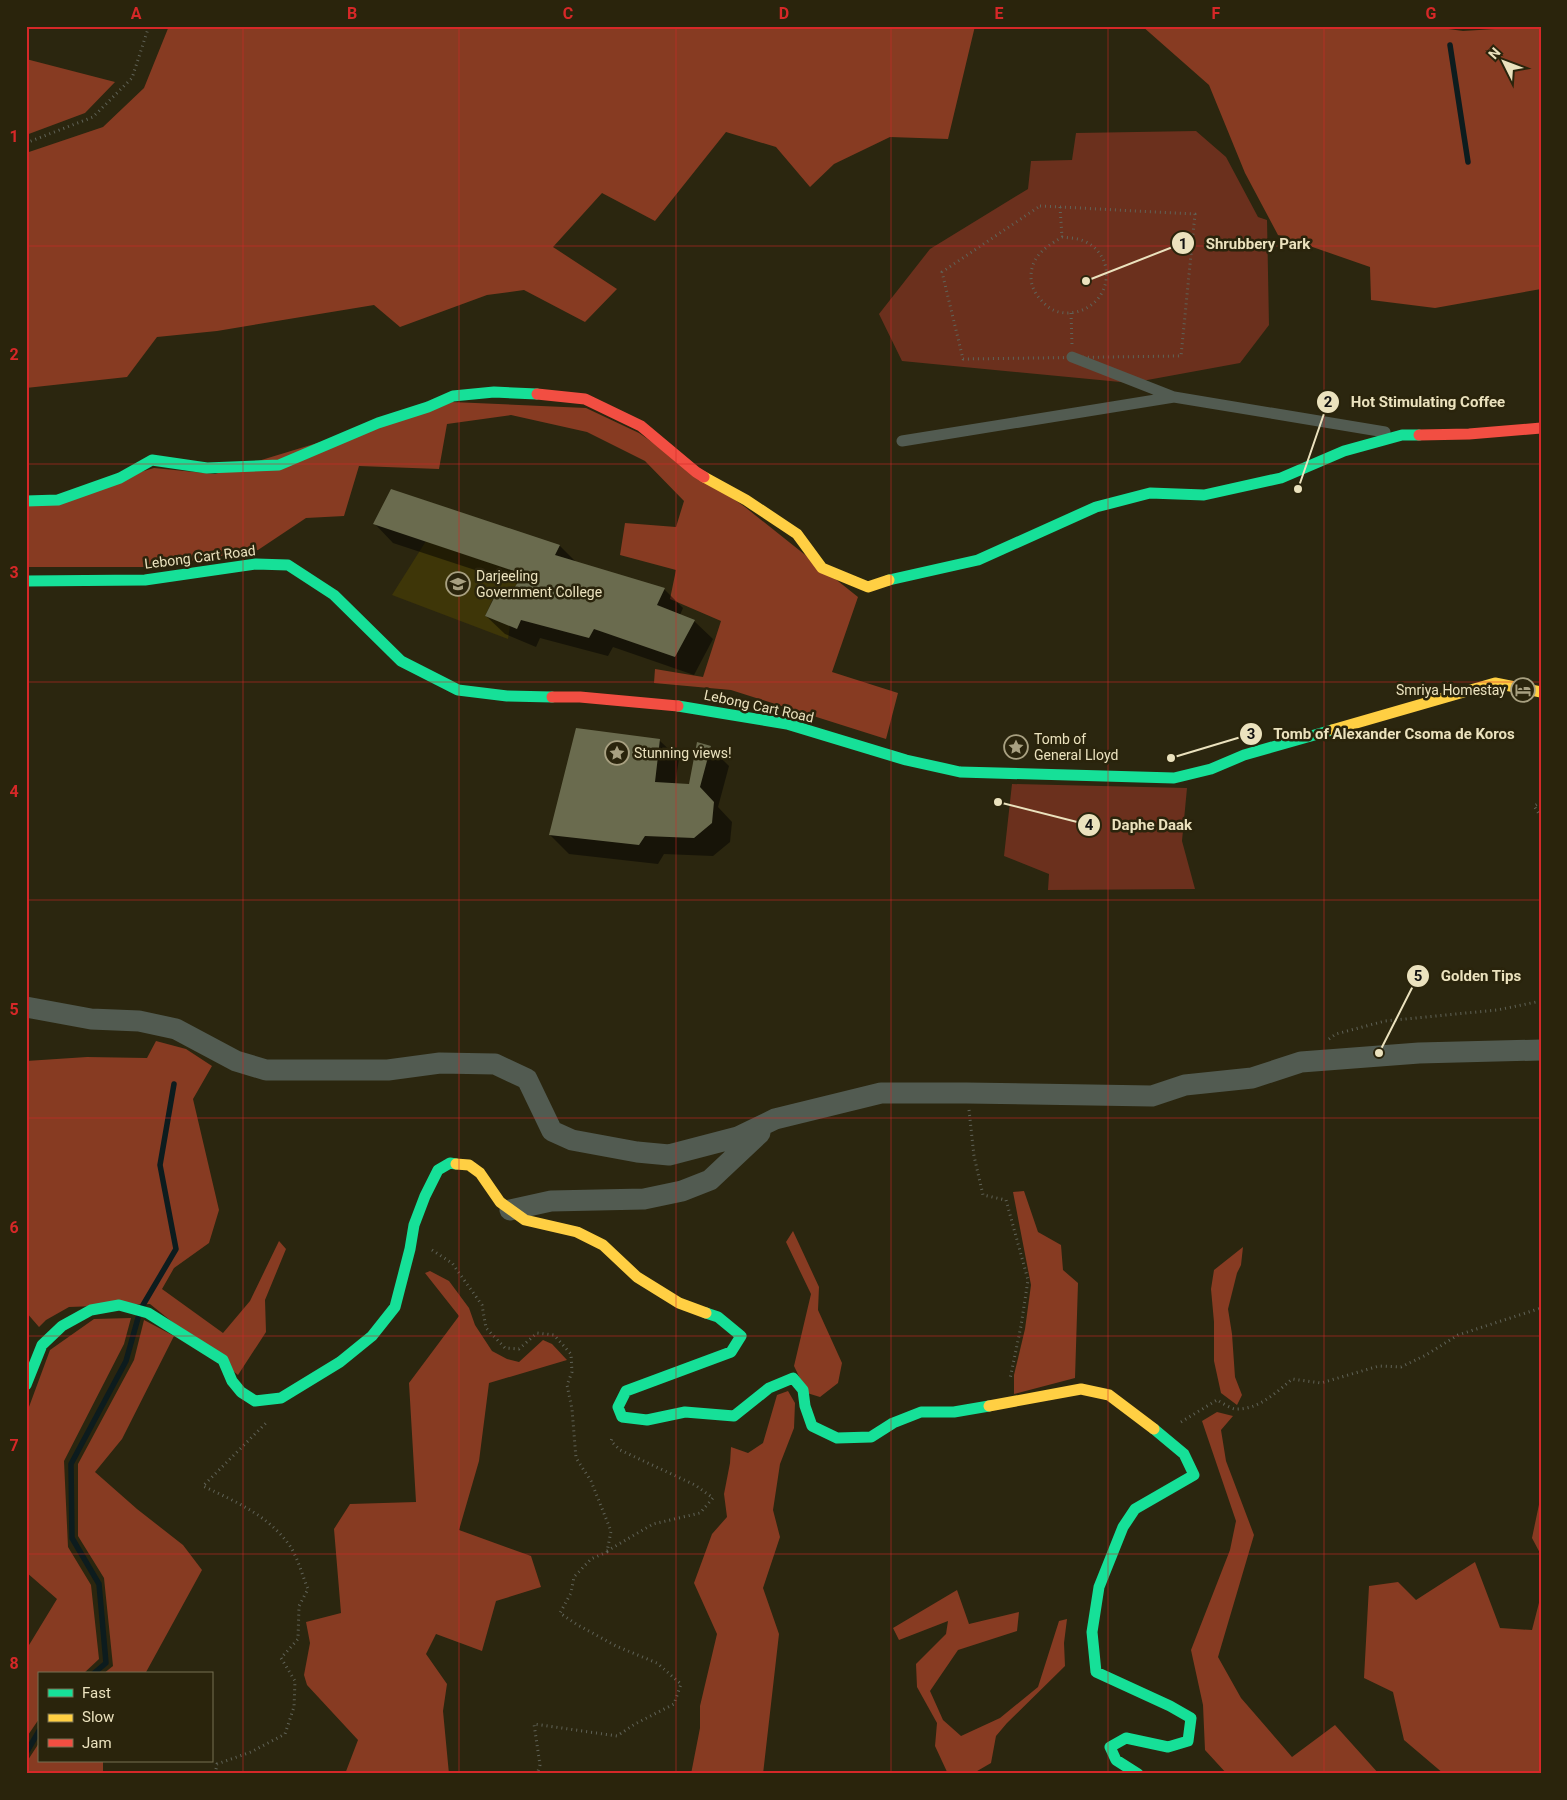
<svg xmlns="http://www.w3.org/2000/svg" width="1567" height="1800" font-family="Roboto,sans-serif">
<rect width="100%" height="100%" fill="#2b260f"/>
<path fill="#3e3608" d="M426,541l97,33 -15,24 -13,-4 -10,22 25,10 -2,13 -116,-44z"/>
<path fill="#6b301d" d="M1196,131l30,26 32,60 9,3 2,105 -29,38 -109,20 -229,-22 -23,-47 51,-65 98,-60 3,-28 41,-1 4,-27z
M1012,784l175,4 -5,53 13,48 -147,1 1,-16 -45,-18z"/>
<path fill="#873b22" d="M169,26h806l-27,113 -58,-2 -56,27 -24,23 -34,-40 -50,-15 -71,89 -53,-28 -49,54 64,42 -32,33 -61,-32 -37,5 -87,32 -26,-22 -157,26 -60,6 -30,40 -101,11v-235l77,-26 41,-39z
M1142,26h285l36,5 78,-5v263l-106,19 -64,-8 -1,-33 -92,-32 -33,-62 -36,-88z
M26,59l89,23 -30,31 -59,22z
M452,402l134,6 53,25 106,74 113,90 -26,75 66,21 -12,46 -155,-49 -77,-7 1,-14 48,8 18,-56 -51,-22 6,-29 -56,-15 5,-32 51,4 8,-26 -39,-40 -58,-29 -76,-17 -64,9 -8,45 -80,-3 -15,50 -38,2 -48,32 -105,17h-127v-61l128,-38 61,6z
M156,1041l30,8 26,17 -19,33 26,111 -10,33 -35,25 -12,21 61,44 27,-32 29,-60 7,8 -21,51 1,32 -28,43 -88,-71 -81,3 -23,13 -7,7 -13,-15v-251l61,-4 60,1z
M1024,1191l14,41 23,13 2,25 15,13 -3,95 -61,16v-19l11,-46 6,-44 -18,-93z
M793,1231l26,56 -1,23 24,53 -4,20 -18,14 -13,-4 -13,-27 17,-72 -25,-52z
M1243,1247l-2,18 -4,8 -9,36 4,25 3,43 7,18 -5,10 -16,-12 -7,-32v-39l-3,-33 3,-19z
M430,1271l19,10 20,27 6,17 17,26 15,8 12,3 24,-22 9,4 15,16 -78,23 -10,78 -20,69 72,26 10,31 -45,14 -14,50 -46,-17 -10,20 21,30 -4,27 6,63h-104l13,-34 -51,-55 -3,-10 6,-32 -4,-21 35,-9 -7,-84 16,-25 66,-2 -7,-119 50,-67 -34,-43z
M131,1318l-7,26 -60,117 4,86 23,38 8,74 -16,15h-44v45l-13,19v-88l31,-51 -31,-27v-157l24,-65 44,-31z
M144,1320l30,16 -52,103 -27,33 42,37 46,36 19,25 -57,104h-42l10,-8 -9,-88 -26,-42v-72l56,-104z
M788,1391l7,12 -1,25 -14,36 -7,46 7,27 -17,51 16,46 -16,140h-72l9,-46v-22l17,-72 -23,-51 18,-49 15,-17 -3,-23 6,-31 1,-16 17,6 15,-10 14,-48z
M1217,1412l16,4 -12,14 5,31 28,74 -36,122 23,41 51,59 43,-32 44,49h-152l-22,-24 -2,-45 -12,-55 39,-100 6,-29 -34,-100z
M1541,1495v60l-9,-17z
M1475,1562l25,66 32,2 9,-35v179h-97l-40,-34 -11,-48 -29,-14 5,-92 29,-4 18,18z
M957,1590l12,34 50,-12 -2,19 -59,19 -28,41 13,29 18,16 39,-18 38,-31 21,-66 8,-2 -3,24 1,23 -58,57 -11,13 -5,27 -19,11h-24l-13,-28 2,-23 -20,-36 -1,-23 30,-30 2,-13 -49,19 -6,-12z
M39,1743v18h64v13h-77v-11z"/>
<path fill="#0007" d="M392,491l168,55 16,16 88,27 19,19 -3,7 14,6 19,18 -19,36 -81,-28 -5,9 -68,-18 -4,9 -31,-13 -19,-18 23,-16 9,-16 -125,-41 -18,-19z
M577,729l83,12 19,18 -4,25 15,1 20,-38 19,19 -11,41 14,15 -2,20 -17,14 -49,-2 -6,10 -89,-10 -19,-19z"/>
<g fill="none" stroke-linecap="round" stroke-linejoin="round">
<path stroke="#0d1c1e" stroke-width="5.5" d="M1450,45l18,117
M143,1305l33,-56 -16,-84 14,-81
M93,1674l13,-11 -7,-79 -27,-46 -1,-74 55,-103 12,-43
M26,1753l13,-22"/>
</g>
<path fill="#6a6b4e" d="M391,489l169,56 -5,10 110,33 -8,17 38,15 -20,37 -81,-28 -5,9 -68,-18 -4,9 -32,-13 11,-22 12,4 15,-24 -150,-50z
M576,728l84,11 -5,43 34,2 8,-42 14,4 -11,41 14,15 -2,21 -18,15 -49,-2 -6,9 -90,-10z"/>
<g fill="none" stroke-linecap="round" stroke-linejoin="round">
<path stroke="#606358" stroke-width="3" stroke-dasharray="1 4" stroke-linecap="butt" d="M26,143l67,-26 39,-39 17,-52
M1040,206l155,8 -14,142 -218,3 -21,-87z
M1060,207l2,30
M1062,237c7,1 15,1 22,4 37,17 26,70 -16,72 -8,0 -15,-2 -21,-7 -9,-8 -16,-17 -16,-29 0,-21 15,-30 31,-40z
M1071,313l1,32
M1541,802l-7,4 7,11
M1329,1039l7,-5 49,-13 112,-11 44,-9
M969,1110l5,46 9,39 23,5 22,80 -7,46 -11,53
M432,1250l20,13 30,42 4,23 19,20 14,1 18,-16 17,2 17,19 1,18 -5,13 5,24 4,49 15,23 20,50 -4,21 -16,7 -17,18 -3,16 -11,20 16,11 40,22 41,17 24,21 -7,20 -39,20 -18,12 -83,-12 6,41 -3,9
M1181,1422l36,-22c5,3 13,8 18,9 23,1 41,-16 57,-30l29,4 58,-17 22,1 25,-12 32,-20 83,-27
M607,1551l46,-27 47,-11 13,-15 -18,-13 -75,-35 -9,-9 2,-5
M215,1774l2,-10 34,-12 34,-18 9,-27 1,-26 -14,-23 17,-19 1,-33 9,-17c-6,-14 -10,-31 -18,-43 -22,-31 -54,-44 -87,-60l64,-64"/>
<path stroke="#525b51" stroke-width="11" d="M1072,357l102,40 211,35
M902,441l272,-44"/>
<path stroke="#525b51" stroke-width="21" d="M26,1007l65,12 48,2 37,8 60,32 30,9h122l52,-7 55,1 32,15 25,52 20,9 65,12 32,3 69,-18 37,-18 106,-26h85l186,3 33,-11 67,-7 49,-16 118,-9 122,-3
M510,1210l41,-9 93,-2 38,-8 28,-11 50,-47"/>
<path stroke="#16e098" stroke-width="11" d="M26,501l32,-1 62,-22 32,-18 55,8 72,-3 99,-42 50,-16 25,-11 41,-4 43,2
M889,580l89,-20 118,-53 54,-14 54,2 77,-17 63,-27 58,-16h17
M26,581l119,-1 111,-16 32,1 46,30 67,66 57,29 49,6 45,1
M678,706l109,18 119,36 54,12 214,6 37,-9 33,-14 88,-25
M706,1313l12,4 23,19 -10,16 -105,39 -8,16 4,10 25,3 38,-8 49,4 35,-28 24,-10 10,12 2,16 7,20 25,12 34,-1 22,-14 28,-11h33l35,-6
M26,1385l16,-40 20,-19 29,-16 28,-5 29,8 75,47 9,21 9,11 14,9 26,-3 59,-36 32,-26 23,-29 15,-58 4,-24 11,-29 13,-26 12,-7 6,1
M1138,1774l-22,-14 -6,-13 16,-9 42,9 20,-6 3,-23 -21,-12 -74,-34 -4,-40 7,-45 24,-60 12,-18 59,-34 -10,-21 -30,-25"/>
<path stroke="#ffcf43" stroke-width="11" d="M704,477l42,23 51,34 25,34 46,19 21,-7
M1332,730l163,-47 46,9
M456,1164l13,1 11,8 20,29 25,18 52,12 26,13 34,32 42,26 27,10
M989,1406l92,-17 28,6 45,34"/>
<path stroke="#f24e42" stroke-width="11" d="M537,394l48,5 56,27 55,46 8,5
M1419,435l50,-1 72,-6
M552,697h28l98,9"/>
</g>
<path fill="none" stroke="#d62828" stroke-width="1" stroke-opacity="0.55" d="M243,26v1748M459,26v1748M676,26v1748M891,26v1748M1108,26v1748M1324,26v1748M26,246h1515M26,464h1515M26,682h1515M26,900h1515M26,1118h1515M26,1336h1515M26,1554h1515"/>
<defs>
<g id="university-ring" transform="scale(1.25)"><circle r="9.5" fill="#2a240c" stroke="#a8a081" stroke-width="1.5"/><path d="M0-5L7-2L0 1L-7-2ZM-4 1L0 2.5L4 1V4Q0 6-4 4Z" fill="#a8a081"/></g>
<g id="hotel-ring" transform="scale(1.25)"><circle r="9.5" fill="#2a240c" stroke="#a8a081" stroke-width="1.5"/><path d="M-6-4.5h1.5V1H6V5H4.5V3h-9V5H-6ZM-4 0a1.8 1.8 0 1 1 3.6 0ZM.5 0V-2.5h3Q6-2.5 6 0Z" fill="#a8a081"/></g>
<g id="sight-ring" transform="scale(1.25)"><circle r="9.5" fill="#2a240c" stroke="#a8a081" stroke-width="1.5"/><path d="M0-6L1.8-2.2L6-1.7L2.9 1.2L3.7 5.4L0 3.3L-3.7 5.4L-2.9 1.2L-6-1.7L-1.8-2.2Z" fill="#a8a081"/></g>
</defs>
<g fill-rule="evenodd">
<use href="#university-ring" x="458" y="584"/>
<use href="#hotel-ring" x="1523" y="690"/>
<use href="#sight-ring" x="1016" y="747"/>
<use href="#sight-ring" x="617" y="753"/>
</g>
<g text-anchor="middle" dominant-baseline="central" stroke-width="5" stroke-linejoin="round" paint-order="stroke">
<g font-size="14" fill="#ebe2be" stroke="#2a240c">
<text transform="translate(200 557) rotate(-7)">Lebong Cart Road</text>
<text transform="translate(759 706) rotate(12)">Lebong Cart Road</text>
</g>
<g font-size="14" fill="#ebe2be" stroke="#2a240c" text-anchor="start">
<text x="476" y="576">Darjeeling<tspan x="476" dy="16">Government College</tspan></text>
<text x="1506" y="690" text-anchor="end">Smriya Homestay</text>
<text x="1034" y="739">Tomb of<tspan x="1034" dy="16">General Lloyd</tspan></text>
<text x="634" y="753">Stunning views!</text>
</g>
</g>
<path fill="none" stroke="#ebe2be" stroke-width="2" d="M1086 281L1183 243M1298 489L1328 402M1171 758L1251 734M998 802L1089 825M1379 1053L1418 976"/>
<g fill="#ebe2be" stroke="#2a240c" stroke-width="2">
<circle cx="1086" cy="281" r="5"/>
<circle cx="1298" cy="489" r="5"/>
<circle cx="1171" cy="758" r="5"/>
<circle cx="998" cy="802" r="5"/>
<circle cx="1379" cy="1053" r="5"/>
<circle cx="1183" cy="243" r="12"/>
<circle cx="1328" cy="402" r="12"/>
<circle cx="1251" cy="734" r="12"/>
<circle cx="1089" cy="825" r="12"/>
<circle cx="1418" cy="976" r="12"/>
</g>
<g font-size="15" text-anchor="middle" font-weight="bold" fill="#111">
<text x="1183" y="249">1</text>
<text x="1328" y="407">2</text>
<text x="1251" y="739">3</text>
<text x="1089" y="830">4</text>
<text x="1418" y="981">5</text>
</g>
<g font-size="15" text-anchor="middle" font-weight="bold" fill="#ebe2be" stroke="#2a240c" stroke-width="5" stroke-linejoin="round" paint-order="stroke">
<text x="1258" y="249">Shrubbery Park</text>
<text x="1428" y="407">Hot Stimulating Coffee</text>
<text x="1394" y="739">Tomb of Alexander Csoma de Koros</text>
<text x="1152" y="830">Daphe Daak</text>
<text x="1481" y="981">Golden Tips</text>
</g>
<rect width="1567" height="1800" fill="none" stroke="#2a240c" stroke-width="55"/>
<rect x="38" y="1672" width="175" height="90" fill="#2a240c" stroke="#777053"/>
<rect x="48" y="1689" width="25" height="8" fill="#16e098" stroke="#777053"/>
<text x="82" y="1698" font-size="15" fill="#ebe2be">Fast</text>
<rect x="48" y="1714" width="25" height="8" fill="#ffcf43" stroke="#777053"/>
<text x="82" y="1722" font-size="15" fill="#ebe2be">Slow</text>
<rect x="48" y="1739" width="25" height="8" fill="#f24e42" stroke="#777053"/>
<text x="82" y="1748" font-size="15" fill="#ebe2be">Jam</text>
<g transform="translate(1504 62) rotate(312)" stroke="#2a240c" stroke-width="4" paint-order="stroke">
<path d="M0-4L9 19L0 12L-9 19Z" fill="#ebe2be"/>
<text y="-8" font-size="14" font-weight="bold" text-anchor="middle" fill="#ebe2be">N</text>
</g>
<rect x="28" y="28" width="1512" height="1744" fill="none" stroke="#d62828" stroke-width="2"/>
<g font-size="16" text-anchor="middle" font-weight="bold" fill="#d62828">
<text x="136" y="19">A</text>
<text x="352" y="19">B</text>
<text x="568" y="19">C</text>
<text x="784" y="19">D</text>
<text x="999" y="19">E</text>
<text x="1216" y="19">F</text>
<text x="1431" y="19">G</text>
<text x="14" y="142">1</text>
<text x="14" y="360">2</text>
<text x="14" y="578">3</text>
<text x="14" y="797">4</text>
<text x="14" y="1015">5</text>
<text x="14" y="1233">6</text>
<text x="14" y="1451">7</text>
<text x="14" y="1669">8</text>
</g>
</svg>
